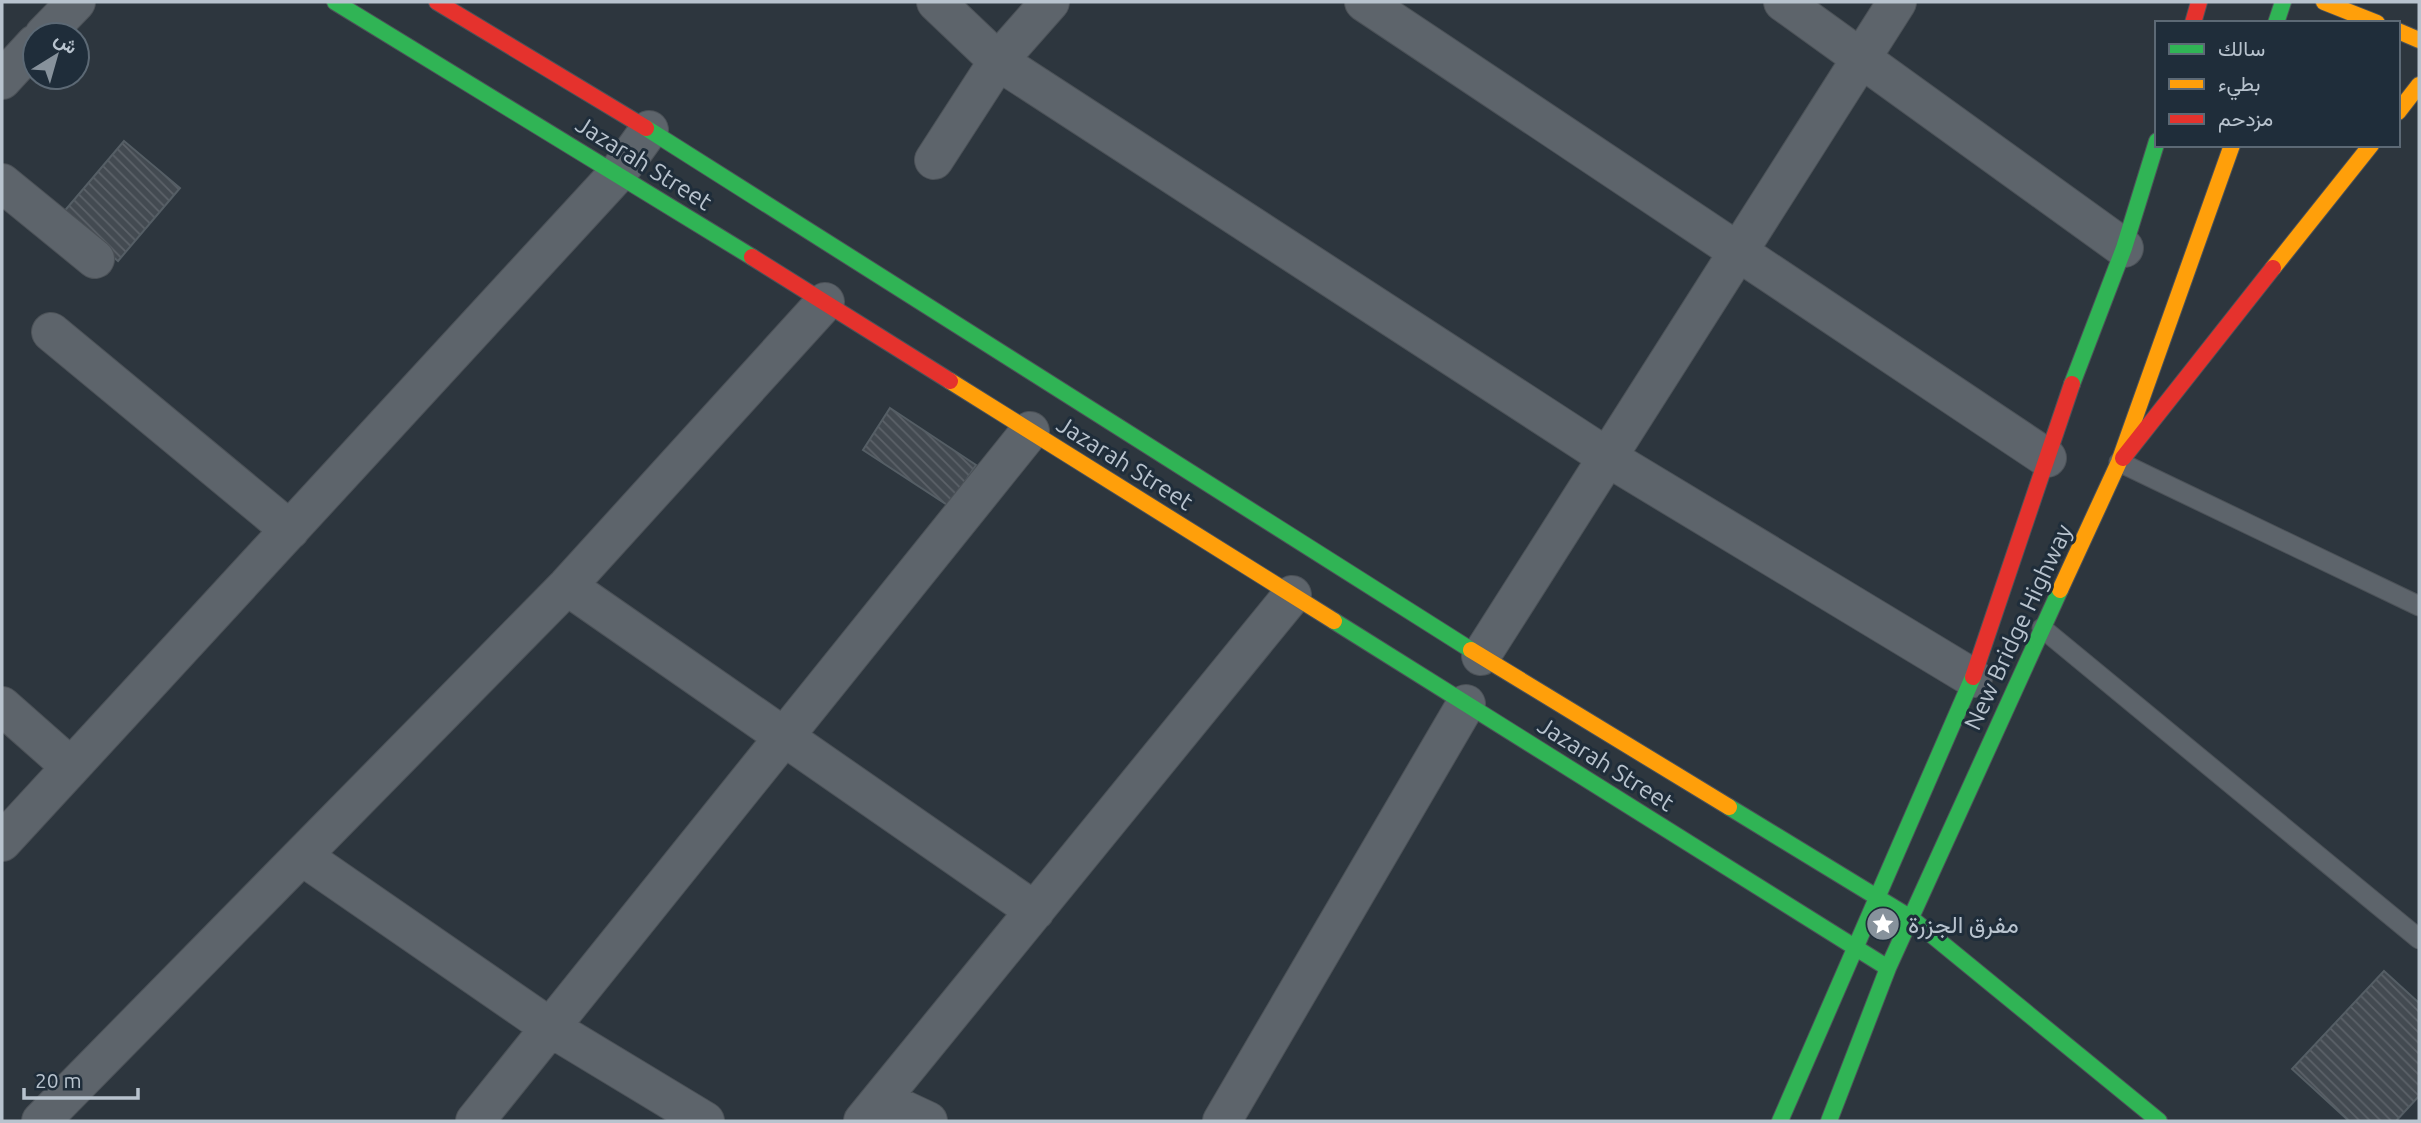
<svg xmlns="http://www.w3.org/2000/svg" width="2421" height="1123" font-family="Ubuntu,Vazirmatn,sans-serif">
<defs>
<pattern id="building-back-hatch" width="6" height="6" patternUnits="userSpaceOnUse" patternTransform="scale(1.75)"><rect width="6" height="6" fill="#434a51"/><path d="M-1 5l2 2M0 0l6 6M5-1l2 2" fill="none" stroke="#5c6269"/></pattern>
</defs>
<rect width="100%" height="100%" fill="#2d363e"/>
<path fill="url(#building-back-hatch)" stroke="#555e65" stroke-width="2" d="M124,141l56,47 -62,73 -56,-47z
M890,408l86,57 -27,41 -86,-56z
M2384,971l35,32v93l-23,25h-47l-57,-52z"/>
<g fill="none" stroke-linecap="round" stroke-linejoin="round">
<g stroke="#4c5258" stroke-width="21">
<path id="lane" d="M2119,462l300,144
M2042,628l377,311"/>
</g>
<g stroke="#4c5258" stroke-width="40">
<path id="street" d="M936,2l62,59 609,396 366,221
M1364,2l683,456
M1783,2l341,246
M44,35l32,-33
M2,80l33,-36
M934,160l64,-99 52,-59
M2,183l93,76
M51,332l239,198
M567,586l468,325
M1481,656l416,-654
M2,706l69,61
M2,842l616,-669 31,-43
M302,856l249,172 154,93
M881,1099l47,22
M41,1121l526,-535 258,-284
M475,1121l555,-690
M863,1121l429,-526
M1222,1121l244,-417"/>
</g>
<g stroke="#4c5258" stroke-width="18">
<path id="fast" d="M335,2l417,255
M2276,23l7,-21
M646,128l825,522
M2072,384l52,-136 33,-107
M1334,621l554,347
M1729,807l182,111
M1911,918l248,203
M1780,1121l193,-444
M1829,1121l59,-153 172,-378"/>
</g>
<g stroke="#4c5258" stroke-width="18">
<path id="slow" d="M2324,2l53,21
M2398,31l21,9
M2398,112l21,-27
M2273,268l98,-123
M950,381l384,240
M2060,590l59,-128 113,-317
M1471,650l258,157"/>
</g>
<g stroke="#4c5258" stroke-width="18">
<path id="jam" d="M437,2l209,126
M2193,23l6,-21
M752,257l198,124
M2123,458l150,-190
M1973,677l99,-293"/>
</g>
<use href="#lane" stroke="#5d646b" stroke-width="19"/>
<use href="#street" stroke="#5d646b" stroke-width="38"/>
<use href="#fast" stroke="#30b455" stroke-width="16"/>
<use href="#slow" stroke="#ff9f0a" stroke-width="16"/>
<use href="#jam" stroke="#e5322d" stroke-width="16"/>
</g>
<defs>
<g id="sight-disc" transform="scale(1.75)"><circle r="9.5" fill="#87929c" stroke="#1f2d3a"/><path d="M0-6L1.8-2.2L6-1.7L2.9 1.2L3.7 5.4L0 3.3L-3.7 5.4L-2.9 1.2L-6-1.7L-1.8-2.2Z" fill="#fff"/></g>
</defs>
<g fill-rule="evenodd">
<use href="#sight-disc" x="1883" y="924"/>
</g>
<g text-anchor="middle" dominant-baseline="central" stroke-width="6" stroke-linejoin="round" paint-order="stroke">
<g font-size="24" fill="#b8c3ce" stroke="#1f2d3a">
<text transform="translate(644 163) rotate(32)">Jazarah Street</text>
<text transform="translate(1125 463) rotate(32)">Jazarah Street</text>
<text transform="translate(2018 627) rotate(-65)">New Bridge Highway</text>
<text transform="translate(1606 764) rotate(32)">Jazarah Street</text>
</g>
<g font-size="24" fill="#b8c3ce" stroke="#1f2d3a" text-anchor="start">
<text x="1908" y="924">مفرق الجزرة</text>
</g>
</g>
<rect width="2421" height="1123" fill="none" stroke="#b8c3ce" stroke-width="7"/>
<rect x="2155" y="21" width="245" height="126" fill="#1f2d3a" stroke="#5c6975" stroke-width="2"/>
<rect x="2169" y="44" width="35" height="10" fill="#30b455" stroke="#5c6975" stroke-width="2"/>
<text x="2218" y="56" font-size="21" fill="#b8c3ce">سالك</text>
<rect x="2169" y="79" width="35" height="10" fill="#ff9f0a" stroke="#5c6975" stroke-width="2"/>
<text x="2218" y="91" font-size="21" fill="#b8c3ce">بطيء</text>
<rect x="2169" y="114" width="35" height="10" fill="#e5322d" stroke="#5c6975" stroke-width="2"/>
<text x="2218" y="126" font-size="21" fill="#b8c3ce">مزدحم</text>
<g transform="translate(56 56) rotate(37)"><circle r="33" fill="#1f2d3a" stroke="#5c6975" stroke-width="2"/>
<path d="M0-5L12 26L0 18L-12 26Z" fill="#87929c"/>
<text y="-10" font-size="19" font-weight="bold" text-anchor="middle" fill="#b8c3ce">ش</text>
</g>
<path d="M24 1088v10h114v-10" fill="none" stroke="#b8c3ce" stroke-width="3.5"/>
<text x="35" y="1088" font-size="21" fill="#b8c3ce" stroke="#1f2d3a" stroke-width="5" paint-order="stroke">20 m</text>
</svg>
